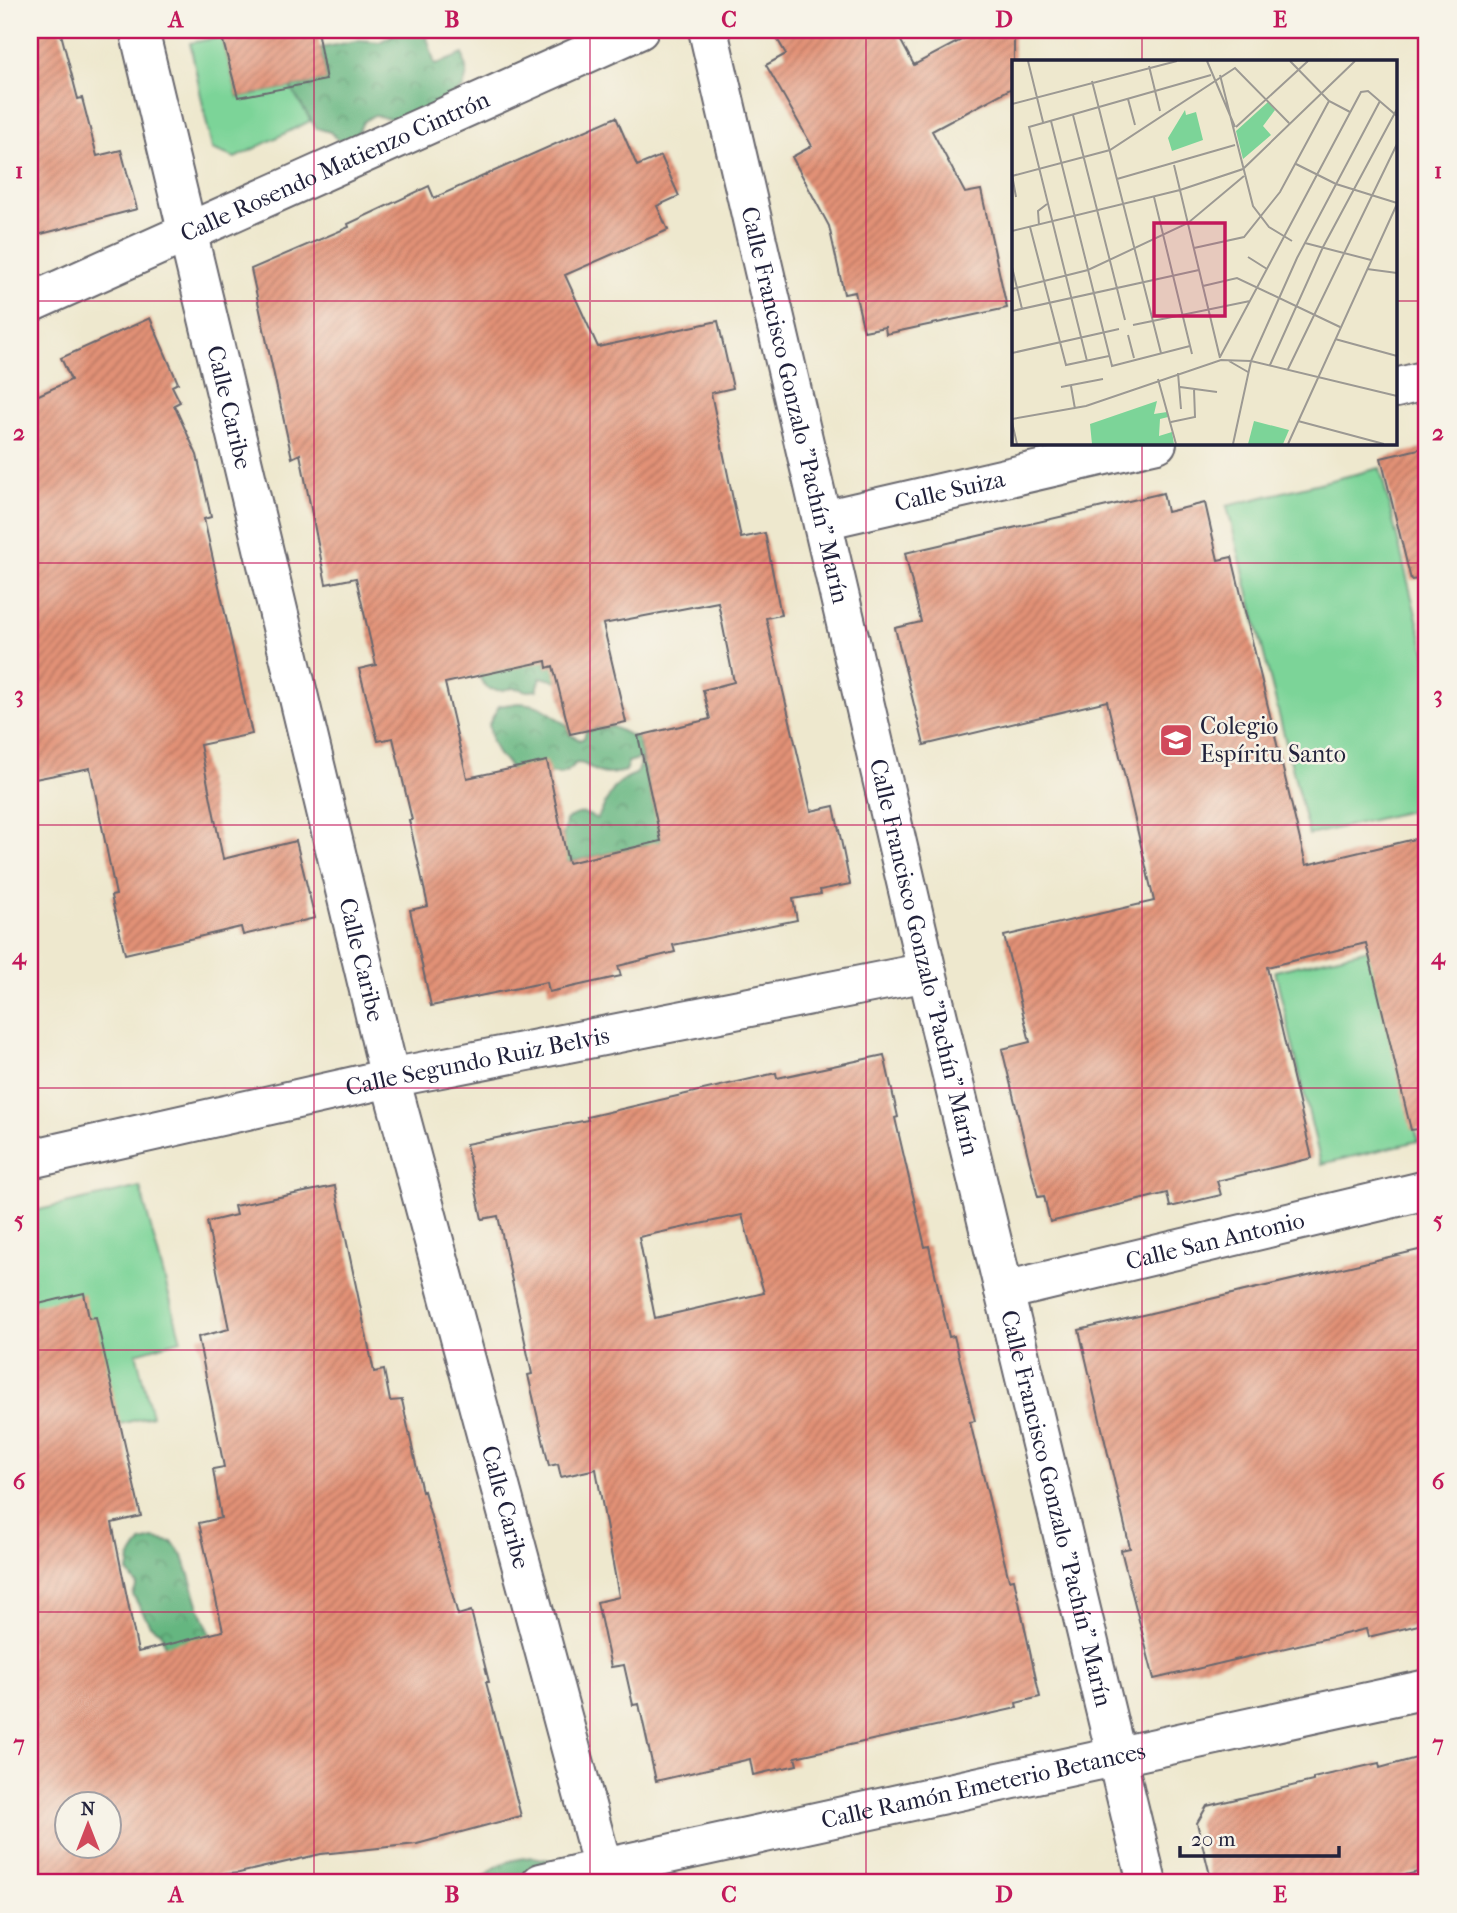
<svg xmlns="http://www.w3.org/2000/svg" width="1457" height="1913" font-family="'IM FELL French Canon',serif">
<defs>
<pattern id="forest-crowns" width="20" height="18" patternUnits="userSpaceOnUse" patternTransform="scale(1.75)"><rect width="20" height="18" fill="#65b680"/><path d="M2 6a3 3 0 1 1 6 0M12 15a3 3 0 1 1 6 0" fill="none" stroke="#53946a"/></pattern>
<pattern id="building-hatch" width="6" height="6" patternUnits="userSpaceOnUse" patternTransform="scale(1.75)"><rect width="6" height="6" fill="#e29176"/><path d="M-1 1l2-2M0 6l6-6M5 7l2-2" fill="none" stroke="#b77662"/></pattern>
</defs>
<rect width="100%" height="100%" fill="#f7f3e8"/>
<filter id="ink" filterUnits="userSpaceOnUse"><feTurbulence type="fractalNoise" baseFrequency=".0143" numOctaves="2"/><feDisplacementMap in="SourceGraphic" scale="14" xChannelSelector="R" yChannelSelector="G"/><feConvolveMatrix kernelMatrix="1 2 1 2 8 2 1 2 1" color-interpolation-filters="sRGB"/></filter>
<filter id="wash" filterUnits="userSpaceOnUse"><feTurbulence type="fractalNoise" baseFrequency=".00686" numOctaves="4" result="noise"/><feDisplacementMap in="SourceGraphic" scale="28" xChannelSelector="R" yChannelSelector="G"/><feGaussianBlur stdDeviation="1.57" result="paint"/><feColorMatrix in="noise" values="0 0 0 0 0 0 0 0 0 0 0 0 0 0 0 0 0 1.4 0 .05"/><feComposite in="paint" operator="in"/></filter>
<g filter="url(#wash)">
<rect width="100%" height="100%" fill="#eee8ce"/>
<path fill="#7cd498" stroke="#4f7b6a" stroke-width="2" d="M222,37l16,60 52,-10 16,23 4,11 -75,37 -23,-9 -22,-106z
M1380,468l47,191v148l-118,28 -82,-329z
M1373,948l45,193 -97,23 -46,-193z
M140,1187l41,153 -45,13 16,63 -122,30v-234z"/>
<path fill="url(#forest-crowns)" stroke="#446c5e" stroke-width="2" d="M395,30h30l10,35 28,-11 4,20 -4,14 -55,35 -34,-8 -11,7 -8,16 -16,3 -9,-9 -14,-4 -26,-41 36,-7 -5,-32 39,-8 20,2 11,-6z
M543,650l4,17 12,-3 4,19 -22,-6 -4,13c-15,3 -11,-1 -22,-2 -4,0 -8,1 -12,2 -18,2 -22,-7 -27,-22z
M518,703c26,1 29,9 50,23l1,8 11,6 4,-2 2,-7 25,-5 27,13 16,69 32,12 -28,7 4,18h-17l-79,18 -3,-25 3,-18c12,-9 19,-8 31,-1 13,-21 13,-36 39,-45l6,-16 -14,4 -2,9c-12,3 -21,5 -32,-1 -7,-4 -9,-7 -18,-7 -15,17 -19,9 -37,10 -8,1 -16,2 -24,3l-9,-14 -8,-7 -6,-13 -3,-18 10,-18z
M153,1539l19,3 11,14 16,51 14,33 -43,24 -9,-32 -11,-7 -17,-30 4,-10 -9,-13 2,-13 11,-17z
M533,1857l21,4 18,22h-91c11,-20 31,-24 52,-26z"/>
<g id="blocks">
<path fill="url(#building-hatch)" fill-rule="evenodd" d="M30,30h30l18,69 4,-1 15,58 24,-6 16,59 -107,28z
M220,30h97l9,50 -88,17z
M772,30h123l19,35 66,-35h34v57l-82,44 33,62 16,-3 26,118 -121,26 -1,-7 -21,4 -9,-39 -11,2 -15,-68 -37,-69 20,-11 -46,-81 20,-11z
M616,117l21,49 24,-10 18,40 -22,10 11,24 -103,45 33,72 120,-26 15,67 -22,5 30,145 24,-5 16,82 -15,3 45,193 23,-5 16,78 -30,6 1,4 -28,5 4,21 -124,25 2,7 -57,14 3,10 -72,16 -2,-10 -116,24 -21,-96 18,-4 -19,-86h3l-19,-82 -15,3 -19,-72 17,-4 -20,-87 -30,6 -26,-130 -8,4 -41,-189 98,-42 -1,-3 81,-38 5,12zM718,602l16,80 -31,8 7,29 -72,17 23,105 -93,22 -21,-102 -80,17 -22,-95 101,-22 1,7 6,-2 17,68 56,-12 -23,-98z
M150,318l28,65 -6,3 8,16 -6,3 23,50 14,62 -7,2 48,215 -52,11 23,114 73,-18 19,77 -72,17 -2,-8 -116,27 -14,-58 5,-1 -26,-127 -60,12v-381l41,-19 -10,-22z
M1427,447v131l-16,2 -30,-122z
M1163,493l4,19 38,-9 13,57 14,-3 74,308 121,-29v292l-16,2 -45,-187 -99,24 45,191 -95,23 4,14 -51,12 -3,-14 -117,29 -6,-26 -6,1 -36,-148 28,-7 -26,-106 150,-35 -47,-200 -183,44 -29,-117 26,-6 -16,-69z
M884,1055l14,62 -3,1 30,129 4,-1 20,91 5,-1 21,85 -5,1 39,158 5,-1 26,118 -24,6 1,5 -222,49 2,8 -44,10 -3,-16 -94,22 -17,-77 -6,1 -9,-40 -13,2 -14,-65 22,-5 -23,-128 -35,8 -3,-13 -9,2 -21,-91 4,-1 -34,-158 -16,3 -16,-75 122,-24 -1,-3 189,-44 1,5zM742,1215l22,78 -109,25 -16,-81z
M335,1186l39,186 10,-2 6,31 12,-1 20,92 2,-1 34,124 13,-4 18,71h-3l35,134 -104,28 -96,10 -82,19 -21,2 -22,8h-166v-577l54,-13 5,25 7,-1 45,199 -29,7 26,129 85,-21 -24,-108 22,-5 -8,-49 11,-2 -26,-130 31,-8 -22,-107 29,-7 -2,-9zM66,1804h42v42h-42z
M1427,1248v375l-59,14 -2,-8 -212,50 -33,-129 9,-2 -51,-218z
M1427,1755v115l-56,13h-159l-15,-60 10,-17 106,-25v-3l66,-15 1,5z"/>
</g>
</g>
<g filter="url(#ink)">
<use href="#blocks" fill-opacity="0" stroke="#69676e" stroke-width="2"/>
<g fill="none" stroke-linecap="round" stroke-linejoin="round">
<g stroke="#69676e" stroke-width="42">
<g id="minor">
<path id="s1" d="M139,30l251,1048 217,805"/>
<path id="s2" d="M708,30l219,942 220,911"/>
<path id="s3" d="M30,303l609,-273"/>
<path d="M1396,388l31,-8"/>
<path id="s4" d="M823,520l334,-77"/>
<path id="s5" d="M30,1159l360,-81 537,-106"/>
<path id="s6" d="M1004,1291l423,-101"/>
<path id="s7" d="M541,1883l63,-15 823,-179"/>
</g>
</g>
<use href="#minor" stroke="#fff" stroke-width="38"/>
</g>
</g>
<path fill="none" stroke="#c2185b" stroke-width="2" stroke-opacity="0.55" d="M314,30v1853M590,30v1853M866,30v1853M1142,30v31M30,301h984M1396,301h31M1142,443v1440M30,563h1397M30,825h1397M30,1088h1397M30,1350h1397M30,1612h1397"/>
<defs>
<g id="school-square" transform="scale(1.75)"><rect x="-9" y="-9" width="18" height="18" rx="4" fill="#d1495b" stroke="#f7f3e8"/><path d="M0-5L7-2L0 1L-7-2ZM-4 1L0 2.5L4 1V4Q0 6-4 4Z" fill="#fff"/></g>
</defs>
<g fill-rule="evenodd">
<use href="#school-square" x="1176" y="740"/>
</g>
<g text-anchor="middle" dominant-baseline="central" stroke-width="5" stroke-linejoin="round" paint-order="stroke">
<g font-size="24" fill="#22223b" stroke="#f7f3e8">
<text stroke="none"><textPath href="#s3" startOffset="334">Calle Rosendo Matienzo Cintrón</textPath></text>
<text stroke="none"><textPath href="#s2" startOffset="385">Calle Francisco Gonzalo "Pachín" Marín</textPath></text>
<text stroke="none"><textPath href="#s1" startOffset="388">Calle Caribe</textPath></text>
<text stroke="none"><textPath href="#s4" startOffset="130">Calle Suiza</textPath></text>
<text stroke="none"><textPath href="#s2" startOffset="952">Calle Francisco Gonzalo "Pachín" Marín</textPath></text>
<text stroke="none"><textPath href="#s1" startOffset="956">Calle Caribe</textPath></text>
<text stroke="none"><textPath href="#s5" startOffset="458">Calle Segundo Ruiz Belvis</textPath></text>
<text stroke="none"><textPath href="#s6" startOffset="217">Calle San Antonio</textPath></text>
<text stroke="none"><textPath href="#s1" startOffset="1522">Calle Caribe</textPath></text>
<text stroke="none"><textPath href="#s2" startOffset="1519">Calle Francisco Gonzalo "Pachín" Marín</textPath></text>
<text stroke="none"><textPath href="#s7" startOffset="453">Calle Ramón Emeterio Betances</textPath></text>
</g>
<g font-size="24" fill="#22223b" stroke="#f7f3e8" text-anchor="start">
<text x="1200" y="726">Colegio<tspan x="1200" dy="28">Espíritu Santo</tspan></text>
</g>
</g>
<g transform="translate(1012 60)">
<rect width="385" height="385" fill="#eee8ce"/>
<path d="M256,42l7,8 -12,16 8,9 -28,24 -7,-28zM173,50l1,5 10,-3 7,28 -31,11 -4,-13zM145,341l-3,13 13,-2 1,5 -8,2 -1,17 13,-4 2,12h-82l-2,-20z" fill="#7cd498"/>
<path d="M242,361l35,9 -6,14h-35z" fill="#7cd498"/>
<path fill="none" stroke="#9c9993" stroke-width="2" d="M16,1l15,61M195,1l28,66M278,1l39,40 21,11M137,6l11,45M208,15l33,131 16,21 23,14M80,21l69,272M116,39l7,26M0,44l165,-43M61,55l52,205M39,61l61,245 78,-20M224,67l72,-66M284,104l40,20 61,19M162,105l46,193M0,115l4,22M0,116l98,-26 125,-82 54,55M105,119l118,-34M142,137l38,157M27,165l-1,-14 9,-7M18,167l36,138 43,-9M0,171l168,-41 63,-21 112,-108M293,183l66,17M182,188l50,-11 36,-45 49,-91M236,197l19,12M0,207l10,42M355,209l30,4M191,226l34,-8 103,49M0,229l76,-19 100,-47 56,-47M0,251l187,-41M121,265l117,-24M116,275l6,23M323,279l62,17M0,293l107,-24M208,297l141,-265 7,-1 29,25M75,301l-58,-234 182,-52M217,301l19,11M258,305l53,-118 74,-138M276,309l109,-225M166,313l3,36M146,319l18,65M59,326l4,23M49,327l42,-8M168,327l37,5M0,359l74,-13 135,-46 30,1 146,35M286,361l86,23M0,362l5,22M159,362l24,-5 -1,-28M221,384l18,-83 46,-103 83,-157M276,384l109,-240"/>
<path fill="#c2185b" fill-opacity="0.15" stroke="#c2185b" stroke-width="3.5" d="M142,163h71v93h-71z"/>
<rect width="385" height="385" fill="none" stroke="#22223b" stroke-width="3.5"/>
</g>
<rect width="1457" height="1913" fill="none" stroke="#f7f3e8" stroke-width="77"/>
<g transform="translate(88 1825)"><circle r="33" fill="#f7f3e8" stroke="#a29fa3" stroke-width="2"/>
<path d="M0-5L12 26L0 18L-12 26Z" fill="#d1495b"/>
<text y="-10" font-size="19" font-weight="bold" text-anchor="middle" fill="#22223b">N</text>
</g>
<path d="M1180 1846v10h159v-10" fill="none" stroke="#22223b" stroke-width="3.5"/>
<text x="1191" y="1846" font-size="21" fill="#22223b" stroke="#f7f3e8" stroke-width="5" paint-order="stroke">20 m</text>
<rect x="38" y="38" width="1380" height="1836" fill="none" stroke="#c2185b" stroke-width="2.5"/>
<g font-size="23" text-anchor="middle" font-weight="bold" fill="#c2185b">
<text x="176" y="27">A</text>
<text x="452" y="27">B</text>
<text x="729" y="27">C</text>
<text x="1004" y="27">D</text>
<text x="1280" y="27">E</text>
<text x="19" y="178">1</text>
<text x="1438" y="178">1</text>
<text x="19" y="440">2</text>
<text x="1438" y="440">2</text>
<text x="19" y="702">3</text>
<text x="1438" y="702">3</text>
<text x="19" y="964">4</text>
<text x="1438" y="964">4</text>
<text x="19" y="1227">5</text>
<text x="1438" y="1227">5</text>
<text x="19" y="1489">6</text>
<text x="1438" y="1489">6</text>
<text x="19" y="1751">7</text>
<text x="1438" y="1751">7</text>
<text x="176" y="1902">A</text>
<text x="452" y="1902">B</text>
<text x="729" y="1902">C</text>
<text x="1004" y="1902">D</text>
<text x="1280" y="1902">E</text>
</g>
</svg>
